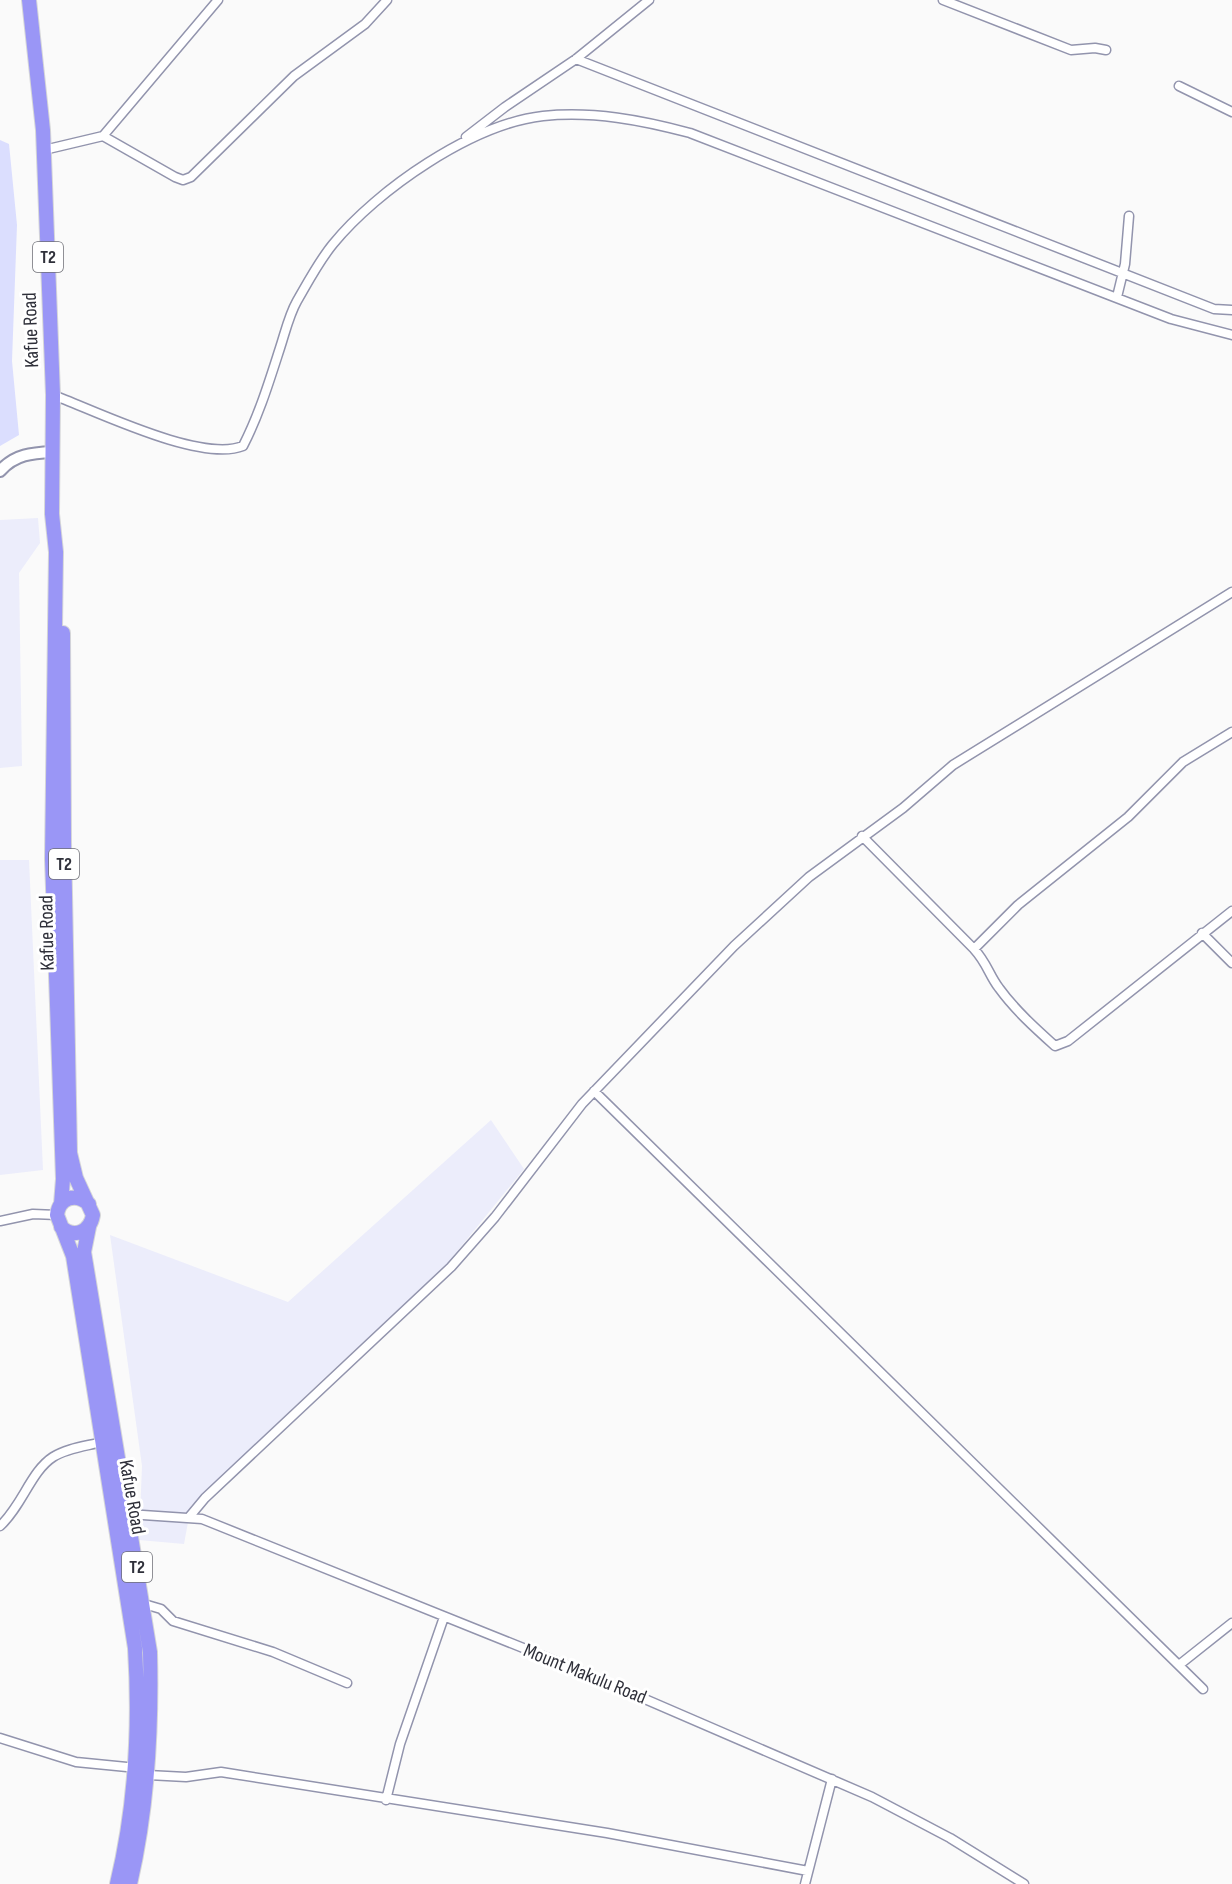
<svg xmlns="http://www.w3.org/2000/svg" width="1232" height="1884" font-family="'Sofia Sans Condensed',sans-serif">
<rect width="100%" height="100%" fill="#fafafa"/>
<path fill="#ecedfb" d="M38,518l2,25 -21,30 3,193 -22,2v-248z
M0,860h29l14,310 -43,5z
M491,1120l33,49 -78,96 -128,119 -127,122 -7,38 -45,-4 3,-74 -32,-231 178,67z"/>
<path fill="#dbdefe" d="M0,140l9,4 8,81 -5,136 7,74 -19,11z"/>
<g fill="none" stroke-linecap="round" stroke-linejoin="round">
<g stroke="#9294ad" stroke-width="11">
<path id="minor" d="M943,0l128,50 24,-2 11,2
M576,59l638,250 18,1
M1179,86l53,26
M103,136l72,41 8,3 8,-3 103,-101 71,-52 22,-24
M466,137l39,-30 71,-48 73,-59
M44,150l59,-14 115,-136
M1117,297l8,-33 4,-48
M53,395c43,16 148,68 190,51 16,-31 26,-64 37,-98 5,-15 9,-33 17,-47 11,-19 22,-40 36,-57 44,-54 139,-120 210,-128 51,-5 98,4 147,17l481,186 61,16
M862,836l112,113c13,14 15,26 25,39 16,22 36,40 56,58l13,-5 164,-130
M1202,933l30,30
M974,949l44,-44 110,-88 55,-55 49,-30
M594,1091l609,598
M0,1221l33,-7 24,1
M128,1514l74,5 371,149 299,129 78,41 74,46
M190,1516l15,-18 246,-231 44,-50 87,-113 152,-158 75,-69 94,-69 50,-43 279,-173
M0,1526c22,-20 31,-55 53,-69 14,-9 34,-11 49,-15
M144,1604l17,5 12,12 100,31 74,31
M1179,1665l53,-42
M0,1738l76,24 61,6
M148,1775l38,2 35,-5 386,61 201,38
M386,1800l14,-56 44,-127
M805,1884l27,-105"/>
</g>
<g stroke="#9294ad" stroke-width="14">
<path id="tertiary" d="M0,471c15,-17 32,-18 53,-19"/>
</g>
<g stroke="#d5d6d8" stroke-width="16">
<path id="trunk" d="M29,0l14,130 10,265 -1,119 4,38 -4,307 11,320 -2,25
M89,1204c-14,-12 -30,-6 -32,11l16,41 62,392c5,81 1,157 -18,236
M61,1227c13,12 29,5 32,-12l-17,-37 -6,-25 -6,-311 -1,-209
M89,1227l-5,25 66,400c2,79 -2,155 -20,232"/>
</g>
<use href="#minor" stroke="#fff" stroke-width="8"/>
<use href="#tertiary" stroke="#fff" stroke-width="10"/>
<use href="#trunk" stroke="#9a96f6" stroke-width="14"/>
</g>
<g text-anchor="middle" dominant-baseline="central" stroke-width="6" stroke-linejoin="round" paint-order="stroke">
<g fill="#fff" stroke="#6d6e75" stroke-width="1.5">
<rect x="33" y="242" width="30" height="30" rx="4.5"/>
<rect x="49" y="849" width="30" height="30" rx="4.5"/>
<rect x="122" y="1552" width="30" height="30" rx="4.5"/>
</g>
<g font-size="18" font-weight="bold" fill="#2f303a">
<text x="48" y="257">T2</text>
<text x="64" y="864">T2</text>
<text x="137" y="1567">T2</text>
</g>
<g font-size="20" fill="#2f303a" stroke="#fff">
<text transform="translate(31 330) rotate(-92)">Kafue Road</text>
<text transform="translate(47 933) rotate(-91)">Kafue Road</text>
<text transform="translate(132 1497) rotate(80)">Kafue Road</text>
<text transform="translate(585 1674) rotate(22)">Mount Makulu Road</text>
</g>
</g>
</svg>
